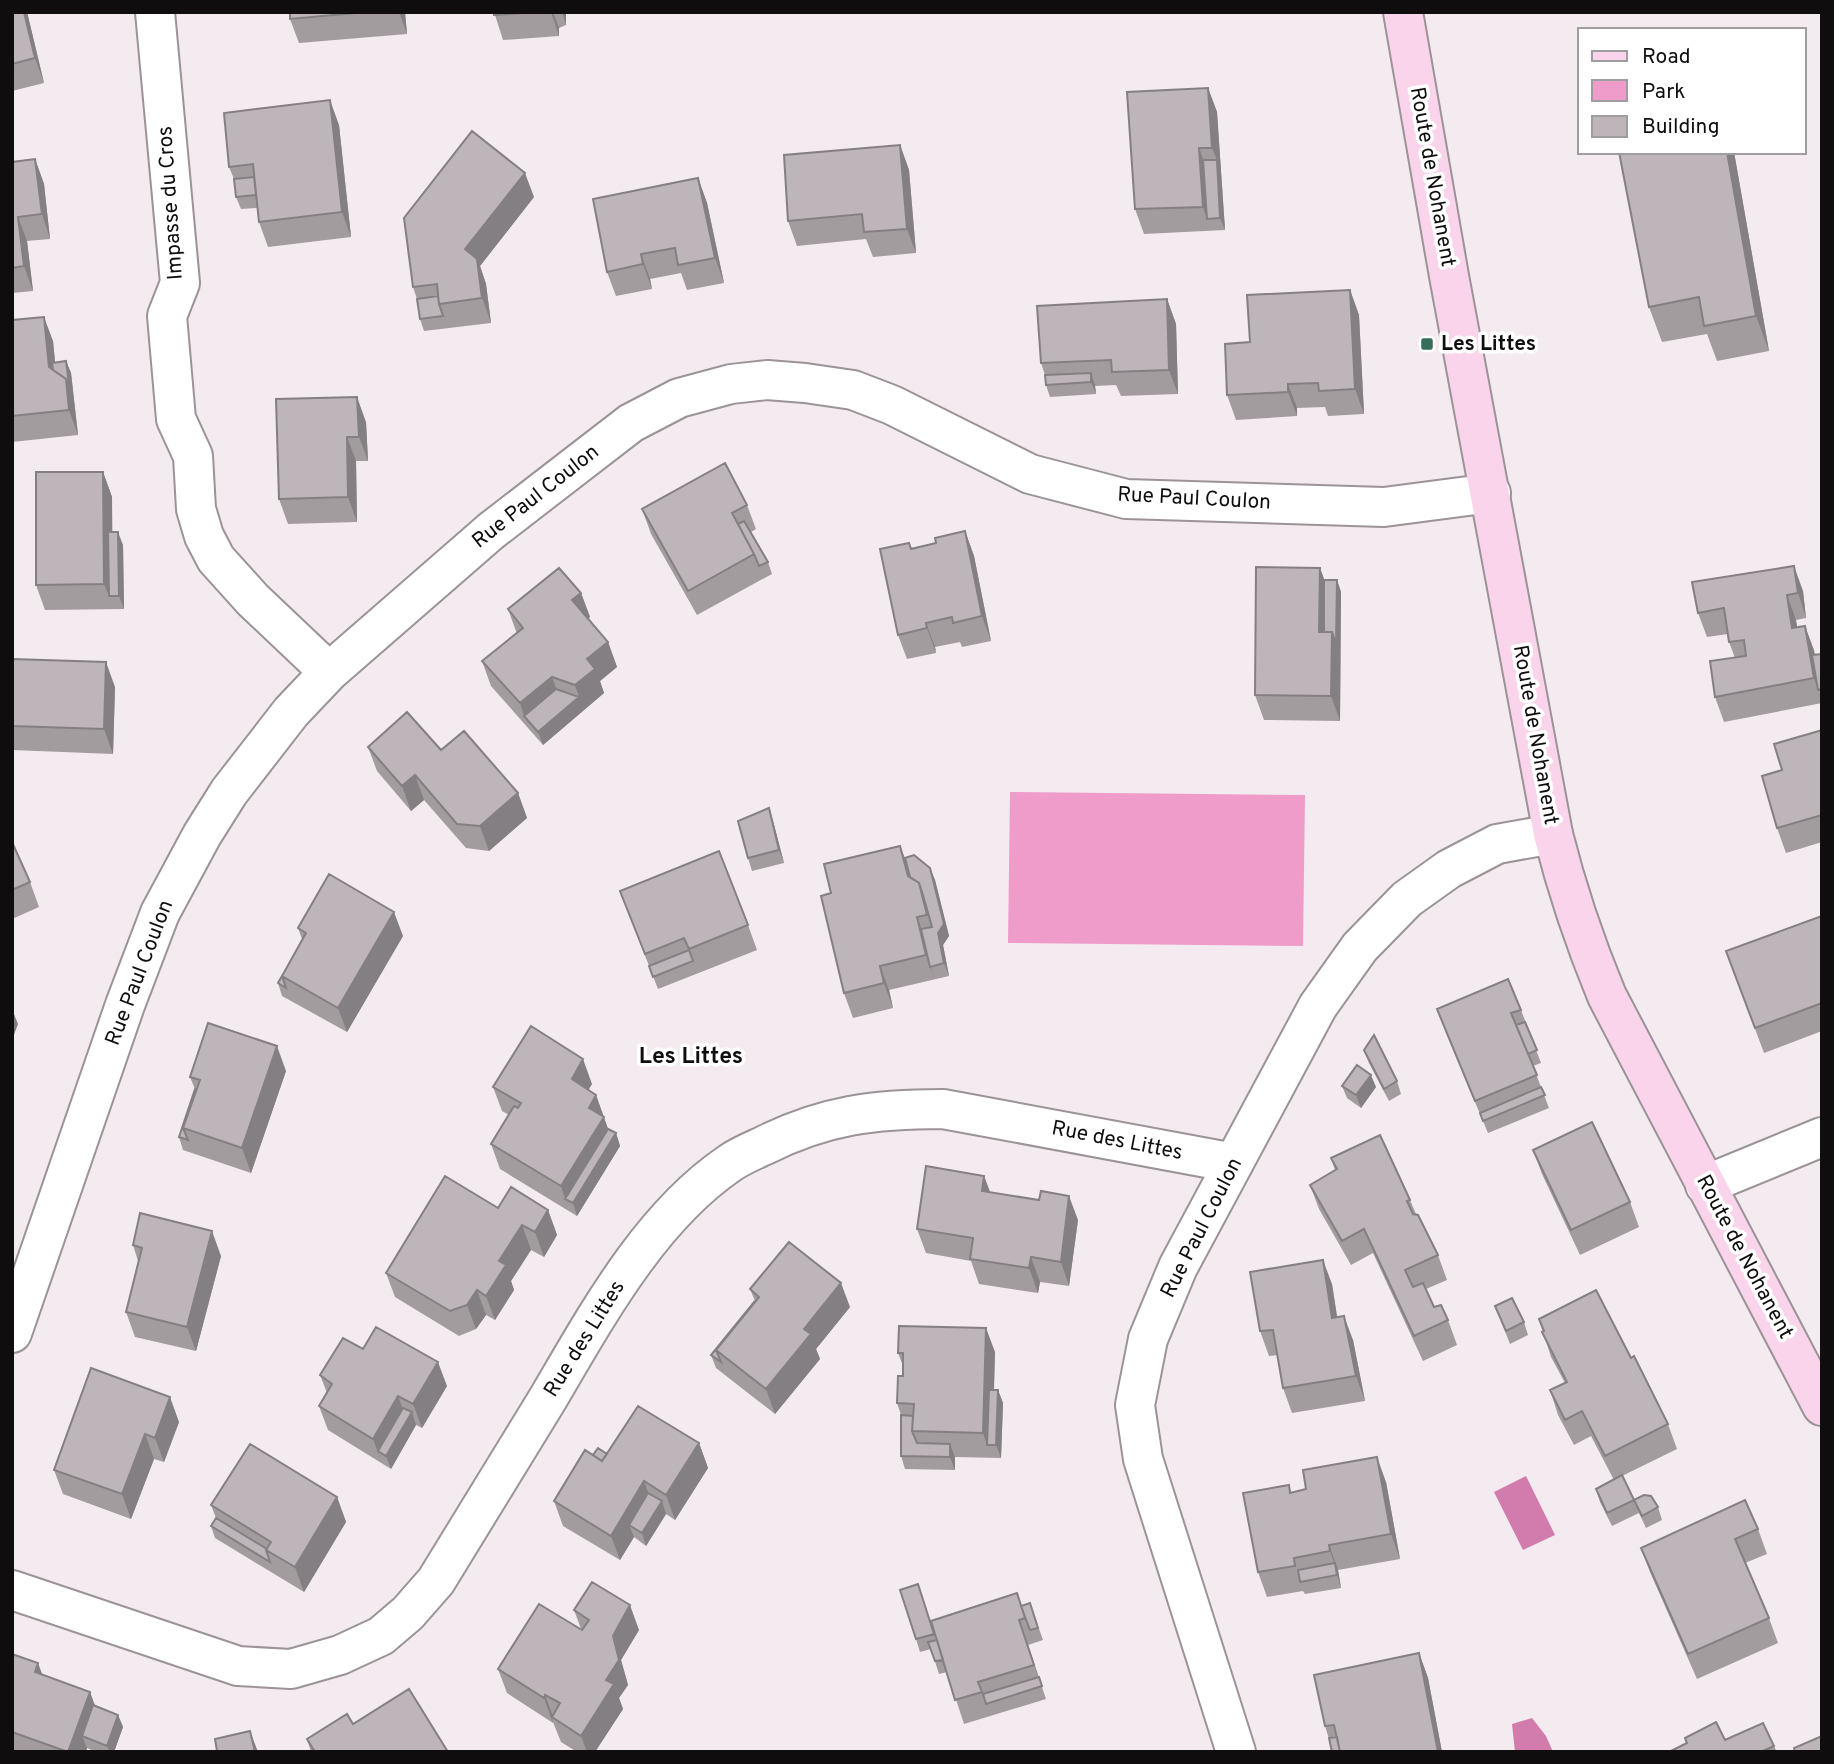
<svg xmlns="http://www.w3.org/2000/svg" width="1834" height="1764" font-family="Overpass,sans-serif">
<rect width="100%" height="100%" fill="#f3ebef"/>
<path fill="#ef9cca" d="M1010,792l295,3 -2,151 -295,-3z"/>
<path fill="#d27cad" d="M1526,1476l29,59 -32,15 -29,-58z
M1532,1718l14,18 7,16h-38l-3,-28z"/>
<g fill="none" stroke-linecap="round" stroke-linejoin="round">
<g stroke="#9b9397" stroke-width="42">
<path id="street" d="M155,12l25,271 -13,33 9,103 17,37 3,53 8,27 12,23 37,41 76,72
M1705,1185l117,-48
M12,1333l113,-328 35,-92 42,-78 27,-43 62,-80 38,-40 162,-141 140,-108 48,-25 52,-14 36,-4 38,3 48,7 39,15 138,69 96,25 258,8 107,-14
M12,1590l226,76 53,3 49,-14 41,-19 27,-23 28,-32c37,-60 74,-121 111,-181 49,-83 102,-182 183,-237 10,-7 22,-12 33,-17 61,-31 112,-37 180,-37l291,54
M1236,1752l-93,-293 -8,-54 13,-66 30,-72 140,-261 42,-59 47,-48 42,-30 48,-25 56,-10"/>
</g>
<g stroke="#9b9397" stroke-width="42">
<path id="secondary" d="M1403,12l46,264 104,558c14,56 32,109 54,162l215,410"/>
</g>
<use href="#street" stroke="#fff" stroke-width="38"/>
<use href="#secondary" stroke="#f9d4ea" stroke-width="38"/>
</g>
<path fill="#a39c9f" d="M12,12h15l17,71 -32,8z
M290,12h115l2,22 -108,9 -9,-24z
M494,12h72v13l-7,3v8l-56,4z
M1208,88l9,24 8,118 -81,4 -9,-25z
M339,125l12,112 -83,10 -9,-25 -1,-14 -17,1 -5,-12 -2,-18 -5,-12z
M900,145l9,25 7,83 -43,4 -7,-18 -69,7 -9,-25z
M1734,152l35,199 -52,10 -10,-27 -45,8 -13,-35z
M35,159l9,25 6,55 -23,2 6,50 -21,2v-131z
M698,178l9,25 17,80 -37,7 -6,-17 -31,6 2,10 -36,7 -9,-24z
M534,197l-54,69 6,18 5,39 -67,8 -4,-12 -3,-20 -4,-12z
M1350,290l9,25 5,99 -36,2 -3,-9 -28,1v8l-61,4 -9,-25 23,-53z
M1167,299l9,25 2,70 -57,2 -5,-11 -21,1 1,8 -46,3 -4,-12 -1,-10 -4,-12z
M12,320l41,21 2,21 11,-1 5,12 7,62 -66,7z
M276,399l90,23 2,39h-12l1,61 -69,2 -9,-25z
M103,472l9,25v35l11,13 1,64 -79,1 -9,-25z
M747,505l9,24 -5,3 17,30 4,12 -75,41 -46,-81 -9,-25z
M965,531l9,25 17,85 -29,6 -2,-5 -25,5 1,6 -29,6 -9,-24 13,-87 25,-5z
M1320,568l4,12h13l4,12 -1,129 -76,-1 -9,-25z
M1803,591l3,27 -10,2 1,7 8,-1 10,29 7,-1v49l-98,19 -9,-25 20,-39 -6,-16 -1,-8 -21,3 -9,-24z
M581,593l9,24 -2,2 20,23 9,25 -17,14 4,12 -61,52 -52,-59 -9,-25 35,-27 -9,-25z
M12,659l103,28 -2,67 -101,-4z
M1822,730v112l-36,11 -9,-25 5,-58z
M368,747l73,3 77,43 9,25 -38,33 -23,-3 -42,-48 -13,11 -34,-40z
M773,821l11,42 -32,8 -4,-13z
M12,842l18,40 9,25 -27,12z
M900,846l5,12 25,10 5,12 14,56 -6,9 6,31 -60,14 4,18 -40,10 -9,-25 -13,-100z
M620,891l128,34 9,25 -99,39z
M1822,916v115l-58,22 -38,-102z
M298,928l105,8 -56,96 -65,-36 -4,-13 24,-44z
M1437,1009l84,1 20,53 -8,3 16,42 -61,25 -42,-100z
M1364,1050l33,31 4,13 -12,7 -20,-38z
M286,1071l-35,102 -68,-23 -4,-13 16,-48 -5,-12z
M592,1084l-4,6 8,5 12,34 8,4 4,13 -43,70 -77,-47 -9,-25 18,-29 -7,-4 -9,-24z
M1342,1086l34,1 -15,21 -14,-10z
M1533,1150l97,52 9,25 -59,28 -38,-81z
M1331,1158l79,42 6,14 22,41 9,25 -21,9 8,18 14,13 9,25 -34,16 -50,-108 -22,12 -32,-56 -9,-24 25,-15z
M984,1176l6,16 88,28 -9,66 -29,-4 -2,11 -59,-9 -8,-23 -45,-8 -9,-24z
M498,1208l50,2 9,25 -13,22 -13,-7 -20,31 3,9 -19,30 -9,-5 -10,14 -17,7 -64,-39 -9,-24z
M133,1245l88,11 -25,95 -61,-14 -9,-25 12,-51z
M1332,1284l5,33 16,23 12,61 -73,12 -9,-25 -6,-33 -8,1 -9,-25z
M750,1289l100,18 -34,42 4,10 -45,55 -59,-46 -5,-13 44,-54z
M1495,1306l29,16 4,13 -18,9z
M1539,1319l92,39 37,66 9,25 -55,27 12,24 24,7 4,13 -16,8 -7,-15 -27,13 -12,-24 -4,-13 18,-9 -23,-44 -17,9 -16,-30 -8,-25 15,-7 -14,-26z
M363,1349l84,37 -25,42 -6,-3 -25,44 -63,-39 -9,-24 8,-13 -7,-18z
M995,1352l-1,38h4l5,13 -2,55 -46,-1v13l-50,-1 -4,-13v-41l-4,-12 6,-27v-10l-5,-13z
M91,1368l88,54 -15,40 -10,-3 -23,60 -68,-25 -9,-24z
M699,1443l9,25 -33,52 -9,-6 -20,32 -12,-9 -14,23 -57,-34 -9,-25 39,-46z
M1386,1482l14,77 -62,11 3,18 -36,6 -2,-3 -36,6 -9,-25 31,-87 2,7z
M337,1497l9,25 -42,70 -89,-54 -4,-12 5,-8 -5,-13z
M1758,1529l9,25 -22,9 24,55 9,25 -81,36 -47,-107 -9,-24z
M922,1597l14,43 94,-37 13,37 -15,5 18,54 -82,25 -17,-52 -8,2 -8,-25 -11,3 -4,-13z
M574,1610l65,20 -18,30 7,25 -9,13 4,11 -28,43h-18l-16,-10 -8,-20v1l-46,-30 -9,-24 83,-40z
M1419,1653l9,25 14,74h-110l-3,-13 -4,-13z
M12,1654l31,21 52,31 23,9 5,12 -9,25h-18l-9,-4 -1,4h-74z
M307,1739l141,13h-137z
M1725,1740l49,6 3,6h-108z"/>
<path fill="#847f82" d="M24,12h3l17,71 -9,-25z
M399,12h6l2,22z
M551,12h2l6,16v8z
M562,12h4v13z
M1208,88l9,24 8,118 -5,-12 -3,-58 -5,-12z
M330,100l9,25 12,112 -9,-25z
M900,145l9,25 7,83 -9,-24z
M1199,148l9,25 -1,46 -4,-12z
M1727,152h7l35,199 -13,-35z
M35,159l9,25 6,55 -8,-25z
M525,173l9,24 -54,69 6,18 5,39 -26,-74z
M698,178l9,25 17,80 -9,-25z
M18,217l9,24 6,50 -9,-25z
M641,254l9,25 2,10 -9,-25z
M1350,290l9,25 5,99 -9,-25z
M1167,299l9,25 2,70 -9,-24z
M44,317l9,24 4,41 -8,-15z
M66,361l5,12 7,62 -9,-25 -3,-31z
M1091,373l4,12 1,9 -5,-12z
M1288,384l9,24v8l-9,-24z
M357,397l9,25 2,39 -9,-24z
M347,437l9,24 1,61 -9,-25z
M103,472l9,25 1,99h-4l-5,-12z
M965,531l9,25 17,85 -9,-25z
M118,532l5,13 1,64 -5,-13z
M1794,566l9,25 3,27 -8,-25z
M1320,568l9,24v52l-10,-12z
M1337,580l4,12 -1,129 -9,-25 1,-64z
M581,593l9,24 -10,7 -8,-24z
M1787,595l9,25 5,33 -9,-25z
M926,623l9,24 1,6 -9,-25z
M1805,626l9,24 6,39 -2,1 -4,-12z
M608,642l9,25 -17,14 4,12 -61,52 -5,-13 41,-35 -4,-12 12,-26z
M106,662l9,25 -2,67 -9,-25z
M552,677l9,24 -37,15 -4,-13z
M415,775l9,25 -13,11 -9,-25z
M518,793l9,25 -38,33 -9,-25z
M769,808l4,13 11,42 -5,-13z
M930,868l5,12 14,56 -6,9 6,31 -5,-13 -6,-30z
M394,912l9,24 -56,96 -9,-24z
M917,917l9,25 4,25 5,12 -9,-24z
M880,966l9,24 4,18 -9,-25z
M12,1009l6,15 -6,16z
M277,1046l9,25 -35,102 -9,-25z
M583,1059l9,25 -12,20 -8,-25z
M1371,1075l5,12 -15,21 -5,-13z
M596,1095l16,45 4,-7 4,13 -43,70 -4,-13 -8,-4 -4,-13 28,-78z
M984,1176l9,24 -11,-9z
M1069,1196l9,24 -9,66 -8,-24z
M548,1210l9,25 -13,22 -9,-25z
M522,1225l9,25 -20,31 3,9 -19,30 -9,-24 13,-35z
M212,1231l9,25 -25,95 -9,-24z
M1031,1257l9,25 -2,11 -9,-25z
M1323,1260l9,24 9,58 -9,-24z
M841,1283l9,24 -34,42 4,10 -45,55 -9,-25 38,-60z
M477,1290l9,25 -10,14 -9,-24z
M1344,1316l9,24 12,61 -9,-25z
M986,1328l9,24 -3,93h-5l-4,-12z
M438,1362l9,24 -25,42 -9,-24z
M998,1390l5,13 -2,55 -5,-13z
M398,1396l9,24 5,-8 4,13 -25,44 -5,-13 -8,-5 4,12 -9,-24z
M170,1397l9,25 -15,40 -9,-24z
M145,1434l9,25 -23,60 -9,-25z
M699,1443l9,25 -33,52 -9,-25z
M950,1444l5,13v13l-5,-13z
M1377,1457l9,25 14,77 -9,-25z
M644,1481l9,24 -24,20 5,12 -14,23 -9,-24z
M337,1497l9,25 -42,70 -9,-25z
M662,1501l4,13 -20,32 -4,-13z
M1329,1545l9,25 1,6 -9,-25z
M1335,1563l4,13 2,12 -4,-13z
M630,1605l9,25 -18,30 7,25 -9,13 4,11 -28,43h-8l-6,-16 25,-56 7,-44z
M1019,1620l9,25 15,45 -9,-25z
M1419,1653l9,25 14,74h-4z
M38,1663l9,24 -12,-15z
M90,1692l9,24 -17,20 5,12 -1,4h-18z
M545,1695l9,24 -2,-2 1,6 -9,-25z
M118,1715l5,12 -9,25h-4l-3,-6z
M250,1731l8,21h-3z"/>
<path fill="#bdb5b9" stroke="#847f82" stroke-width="2" d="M12,12h12l11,46 -23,6z
M290,12h77l-77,7z
M494,12h44l-44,3z
M1208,88l4,60h-13l4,59 -68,2 -8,-117z
M330,100l12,112 -83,10 -6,-58 -24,3 -5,-54z
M472,131l53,42 -60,76 12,10 5,39 -43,6 -2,-20 -24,3 -9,-69z
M900,145l7,84 -43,3 -2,-18 -74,7 -4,-66z
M1619,152h108l29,164 -52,10 -5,-29 -50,10z
M35,159l7,55 -24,3 6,49 -12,2v-106z
M1203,160h14l3,58 -13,1z
M254,177l2,18 -20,2 -2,-18z
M698,178l17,80 -37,7 -3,-17 -34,6 2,10 -36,8 -14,-73z
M1350,290l5,99 -36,2 -1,-8 -30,1v8l-61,3 -2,-51 25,-2 -3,-47z
M438,296l1,8 4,12 -23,3 -3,-20z
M1167,299l2,71 -57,2 -1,-12 -70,3 -4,-57z
M44,317l5,50 17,12 3,31 -57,6v-96z
M66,361l4,30 -4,-12 -13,-9 -1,-7z
M1091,373v9l-45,3 -1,-10z
M357,397l2,40h-12l1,60 -69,2 -3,-100z
M725,463l22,42 -15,8 22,41 -66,37 -46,-82z
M36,472h67l1,112 -68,1z
M744,521l24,41 -9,4 -5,-12 -16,-30z
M965,531l17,85 -29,7 -1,-6 -26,6 1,5 -29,7 -18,-86 29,-6 2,6 25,-6 -1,-5z
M108,532h10l1,64h-10z
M1794,566l4,27 -11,2 5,33 13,-2 9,52 -99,19 -5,-36 36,-5 -2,-16 -15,2 -5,-34 -26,5 -6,-31z
M1256,567l64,1 -1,64h13l-1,64 -76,-1z
M559,568l22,25 -9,7 36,42 -21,17 8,10 -20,16 -23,-8 -32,26 -38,-42 41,-33 -15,-19z
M1324,580h13l-1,64 -4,-12h-8z
M1822,654v35l-4,1 -6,-35z
M12,659l94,3 -2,67 -92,-3z
M556,689l23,8 -41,35 -14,-16z
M407,712l34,38 23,-19 54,62 -38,33 -23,-2 -42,-49 -13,11 -34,-39z
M1822,730v85l-45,13 -15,-52 20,-6 -8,-26z
M769,808l10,42 -31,8 -10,-37z
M12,842l18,40 -18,8z
M900,846l8,30 11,7 8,32 -10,2 9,38 -46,11 4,17 -40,10 -23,-97 10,-3 -7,-29z
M719,851l29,74 -59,24 -5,-11 -39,16 -25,-63z
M914,855l16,13 14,56 -6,9 6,30 -14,4 -9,-38 11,-2 -9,-32 -4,-12 -9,-6 -5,-19z
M329,874l65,38 -56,96 -56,-32 24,-43 -8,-5z
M1822,916v87l-67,25 -29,-77z
M689,950l4,11 -40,16 -4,-11z
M282,976l4,12 -8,-5z
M1508,979l13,31 -10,3 26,62 -62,26 -38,-92z
M1525,1022l12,28 -9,4 -12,-29z
M208,1023l69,23 -35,102 -59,-20 17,-48 -10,-3z
M531,1026l52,33 -11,20 24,16 -7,13 15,9 -43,69 -70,-42 23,-38 4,2 3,-5 -28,-16z
M1374,1035l23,46 -13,8 -20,-39z
M1357,1065l14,10 -15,20 -14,-9z
M1541,1087l4,8 -62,26 -3,-8z
M195,1089l1,1 -13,38 5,12 -9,-3z
M1592,1122l38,80 -59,28 -38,-80z
M608,1129l8,4 -43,70 -8,-4z
M1380,1135l30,65 -3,1 6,13 5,1 20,40 -33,15 8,17 10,-4 11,24 7,-2 7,15 -34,16 -50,-107 -22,12 -32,-56 27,-16 -6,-11z
M926,1166l58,10 -2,15 57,9 2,-9 28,5 -8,66 -30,-5 -2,11 -59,-9 3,-21 -56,-9z
M445,1176l53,32 13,-21 37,23 -13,22 -13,-7 -23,36 7,4 -20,31 -9,-6 -10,15 -17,6 -64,-38z
M140,1213l72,18 -25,96 -61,-15 16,-64 -9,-3z
M789,1242l52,41 -37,46 7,5 -45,55 -50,-39 43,-53 -9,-8z
M1323,1260l9,58 12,-2 12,60 -73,12 -10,-58 -13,1 -10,-59z
M1596,1290l35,68 3,-2 34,68 -63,32 -23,-45 -17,9 -15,-30 17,-8 -25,-50 2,-1 -5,-12z
M1512,1298l12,24 -18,9 -11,-25z
M755,1301l-39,49 5,12 -10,-7z
M899,1326l87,2 -3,105 -71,-2 2,-27 -17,-1 1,-27h5v-23h-5z
M376,1327l62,35 -25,42 -15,-8 -25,43 -54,-33 13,-22 -12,-9 23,-37 20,11z
M91,1368l79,29 -15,41 -10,-4 -23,60 -68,-24z
M989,1390h9l-2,55h-9z
M638,1406l61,37 -33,52 -22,-14 -33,55 -57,-35 31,-51 17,11z
M403,1408l9,4 -26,44 -8,-5z
M901,1415l12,1 -1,15 5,12 33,1v13l-49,-1z
M250,1444l87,53 -42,70 -29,-17 5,-8 -60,-37z
M598,1448l9,6 -5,7 -9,-6z
M1377,1457l14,77 -62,11 1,6 -36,7 1,8 -37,6 -15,-79 46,-8 1,8 16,-4 -3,-19z
M1622,1475l12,25 10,-5 7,1 7,11 -16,9 -8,-16 -27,13 -11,-24z
M648,1493l14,8 -20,32 -13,-8z
M1745,1500l13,29 -23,10 34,79 -81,36 -47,-106z
M216,1518l51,31 -1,1 4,12 -59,-36z
M1335,1563l2,12 -37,7 -2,-12z
M592,1582l38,23 -17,31 6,24 -13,20 8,4 -33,52 -29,-19 8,-14 -15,-8 -1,3 -46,-29 41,-65 43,26 7,-10 -15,-10z
M918,1584l16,50 -18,5 -16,-49z
M1017,1593l8,25 -6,2 15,45 -56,17 4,10 -27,8 -24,-79z
M1030,1603l8,25 -8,2 -9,-24z
M937,1640l6,20 -8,1 -7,-19z
M1419,1653l19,99h-98l-6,-27 -9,1 -11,-51z
M12,1654l26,9 -3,9 55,20 -22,60 -56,-20z
M1039,1677l3,9 -56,18 -3,-10z
M409,1689l39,63h-133l-8,-13 40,-25 6,10z
M93,1705l25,10 -11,31 -25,-10z
M1716,1722l9,18 38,-17 11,23 -13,6h-92l18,-9 -2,-5z
M250,1731l5,21h-41l3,-1 -2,-12z
M1822,1736v16h-27l-1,-4z
M1337,1737l3,15h-8l-3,-14z"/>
<rect fill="#346e58" stroke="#fff" stroke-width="2.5" x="1420" y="337" width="14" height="14" rx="3.5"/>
<g text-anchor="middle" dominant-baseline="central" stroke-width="7" stroke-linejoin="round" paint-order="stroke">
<g font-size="21" fill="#0f0d0e" stroke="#fff">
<text transform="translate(1432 177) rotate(80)">Route de Nohanent</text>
<text transform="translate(171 203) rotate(-94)">Impasse du Cros</text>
<text transform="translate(536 497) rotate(-38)">Rue Paul Coulon</text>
<text transform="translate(1194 499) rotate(3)">Rue Paul Coulon</text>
<text transform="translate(1535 735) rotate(80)">Route de Nohanent</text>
<text transform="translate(140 973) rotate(-69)">Rue Paul Coulon</text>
<text transform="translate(1117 1141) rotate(11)">Rue des Littes</text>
<text transform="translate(1202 1228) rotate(-63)">Rue Paul Coulon</text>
<text transform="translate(1744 1257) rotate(62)">Route de Nohanent</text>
<text transform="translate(585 1339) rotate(-58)">Rue des Littes</text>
</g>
<g font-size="21" font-weight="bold" fill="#0f0d0e" stroke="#fff" text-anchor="start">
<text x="1441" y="344">Les Littes</text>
</g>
<g font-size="23" font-weight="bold" fill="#0f0d0e" stroke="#fff">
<text x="691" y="1057">Les Littes</text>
</g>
</g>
<rect width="1834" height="1764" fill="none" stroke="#0f0d0e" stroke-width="28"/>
<rect x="1578" y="28" width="228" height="126" fill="#ffffff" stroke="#9f9e9f" stroke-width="2"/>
<rect x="1592" y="51" width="35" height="10" fill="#f9d4ea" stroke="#9f9e9f" stroke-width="2"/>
<text x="1642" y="63" font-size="21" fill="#0f0d0e">Road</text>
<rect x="1592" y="80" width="35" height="21" fill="#ef9cca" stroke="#9f9e9f" stroke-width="2"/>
<text x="1642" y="98" font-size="21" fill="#0f0d0e">Park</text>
<rect x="1592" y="116" width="35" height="21" fill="#bdb5b9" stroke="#9f9e9f" stroke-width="2"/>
<text x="1642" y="133" font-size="21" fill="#0f0d0e">Building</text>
</svg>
